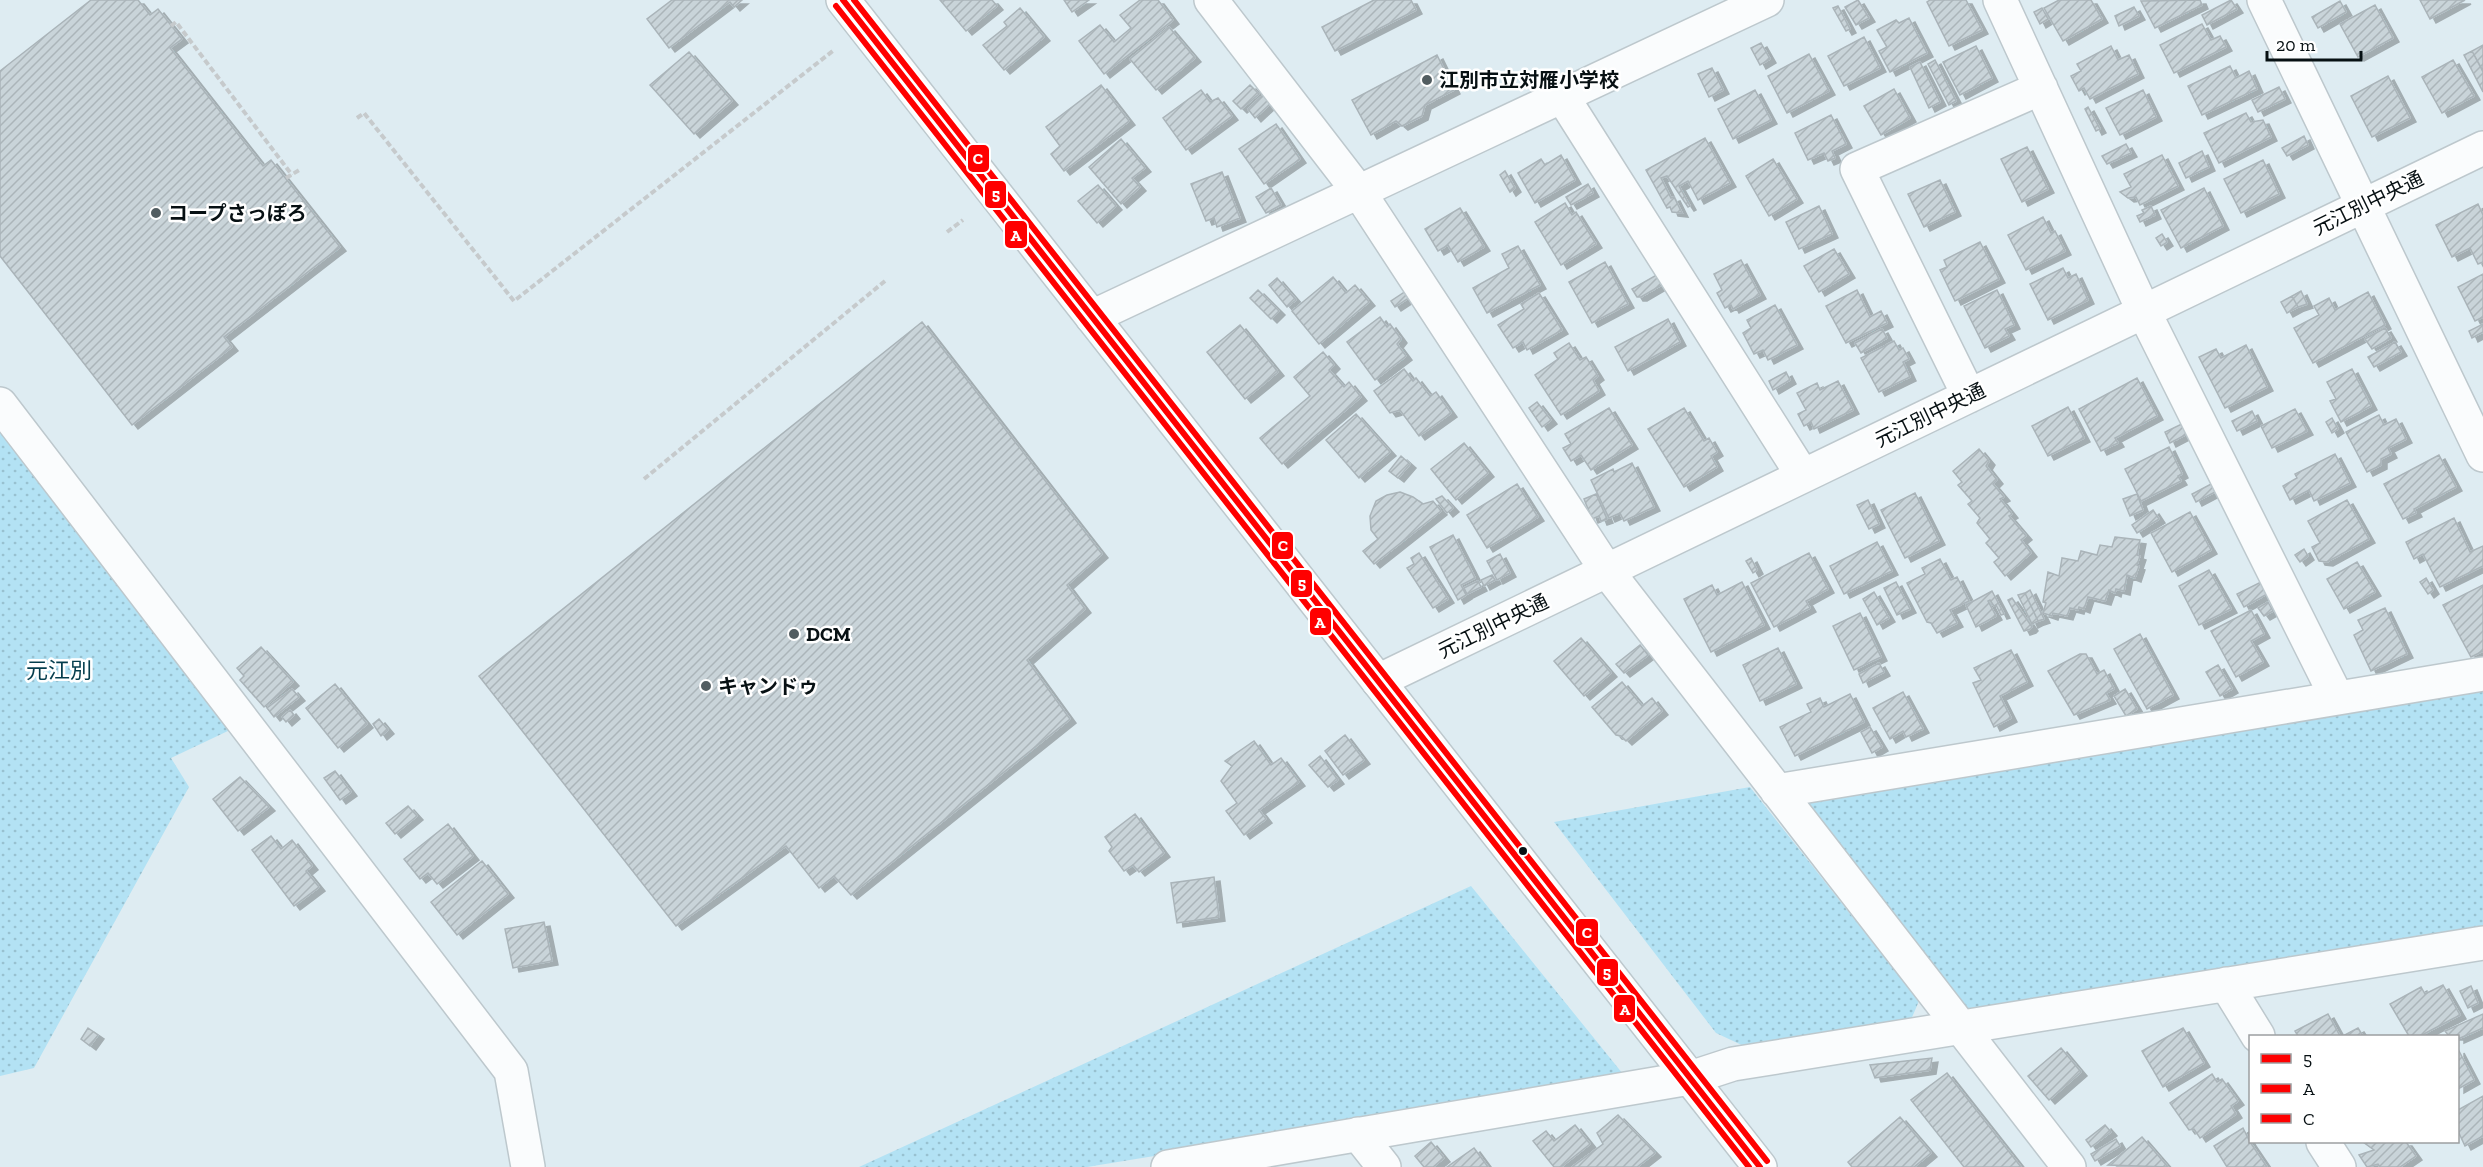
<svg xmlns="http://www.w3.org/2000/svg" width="2483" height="1167" font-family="'Zilla Slab','Noto Sans JP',serif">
<defs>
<pattern id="grass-dots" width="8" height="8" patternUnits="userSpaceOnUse" patternTransform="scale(1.5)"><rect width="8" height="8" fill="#b3e2f4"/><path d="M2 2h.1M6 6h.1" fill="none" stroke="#98c1d0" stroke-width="1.8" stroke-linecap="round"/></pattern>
<pattern id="building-hatch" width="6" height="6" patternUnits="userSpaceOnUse" patternTransform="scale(1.5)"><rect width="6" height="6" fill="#c9d4d9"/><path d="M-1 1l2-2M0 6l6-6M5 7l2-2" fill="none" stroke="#abb5b9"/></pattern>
<filter id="shadow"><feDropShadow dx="6" dy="4" stdDeviation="0" flood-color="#0004"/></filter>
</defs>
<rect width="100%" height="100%" fill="#deecf2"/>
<path fill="url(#grass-dots)" d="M0,430l230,300 -59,28 18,29 -155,281 -34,8z
M2483,685v246l-514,82 -161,-200 1,-13z
M1750,787l169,214 -9,21 -164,25 -30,-14 -162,-211z
M1471,886l156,193 -540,88h-228z"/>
<path fill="url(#building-hatch)" stroke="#aab4b9" stroke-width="1.5" filter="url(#shadow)" d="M91,0h47l12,15 8,-6 24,30 -12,9 93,118 8,-6 69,87 -116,90 8,10 -100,78 -132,-169v-185z
M672,0h70l-8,7 -4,-5 -61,46 -22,-29z
M940,0h52l5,6 -31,25z
M1064,0h25l-17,12z
M1140,0h18l15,20 -69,54 -25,-33 21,-16 14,17 17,-14 -11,-13z
M1374,0h37l5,10 -81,41 -13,-24z
M1858,0l11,18 -13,7 -11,-18z
M1930,0h36l16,30 -33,16 -22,-44z
M2059,0h32l11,19 -39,22 -19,-33z
M2200,0l2,5 -47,23 -14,-27z
M2231,0l6,9 -30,16 -5,-10z
M2420,0h45l-35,19z
M2340,1l6,11 -28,16 -6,-11z
M2375,5l18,33 -35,19 -18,-33z
M1838,6l12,23 -4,2 -13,-23z
M2134,7l5,9 -20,10 -4,-10z
M1020,8l24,29 -40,33 -21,-25 24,-19 -3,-4z
M2042,8l6,11 -8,5 -6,-12z
M1909,18l18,35 -37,19 -11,-21 8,-4 -10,-17 19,-10 3,3z
M2202,24l9,16 9,-4 6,11 -52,26 -14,-28z
M1169,27l26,31 -39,32 -26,-31z
M1864,37l16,31 -36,18 -16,-30z
M1761,43l9,16 -10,6 -9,-17z
M2483,45v26l-11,-20z
M1976,46l16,32 -32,17 -17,-33z
M2111,46l7,14 11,-5 9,19 -48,25 -6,-11 -5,3 -8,-15 10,-5 -4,-7z
M2472,51l11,21v20l-19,-37z
M689,52l43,49 -38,33 -44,-49z
M1809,54l20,37 -42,22 -19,-37z
M1437,55l17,35 -29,15 -3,11 -20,10 -6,-5 -25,14 -19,-35z
M1935,60l21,41 -7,4 -21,-41z
M2453,60l21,36 -32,17 -20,-36z
M1920,62l20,40 -11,6 -19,-41z
M2230,66l6,12 13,-7 8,18 -55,26 -14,-29z
M1712,68l11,22 -14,7 -11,-23z
M2388,76l22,42 -38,19 -21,-41z
M1101,85l28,36 -65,50 -13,-17 9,-8 -14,-19z
M1250,85l9,9 -18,15 -8,-8z
M2279,87l6,12 -27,13 -6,-12z
M1894,89l16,29 -29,17 -17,-29z
M1201,90l9,12 8,-4 14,18 -46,34 -23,-32z
M1755,90l16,30 -38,19 -15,-30z
M2143,90l13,27 -36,18 -14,-27z
M1263,95l8,8 -16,15 -7,-9z
M2088,107l12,22 -4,2 -11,-22z
M2246,113l5,9 12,-2 8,17 -52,26 -15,-30z
M1831,115l15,29 -14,7 3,7 -7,3 -4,-8 -16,7 -13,-27z
M1276,124l24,35 -36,25 -25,-35z
M2304,136l4,9 -21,11 -5,-8z
M1705,138l25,45 -32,17 -10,-19 -9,5 11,20 -2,1 -21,-31 -6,2 10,20 3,-1 8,16 -10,-1 -2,-5 -3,1 -21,-38z
M1121,139l24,29 -13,10 8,9 -19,17 -32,-37z
M2126,144l5,9 -24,11 -5,-8z
M2027,147l21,42 -26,13 -21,-43z
M2202,151l7,16 -23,11 -7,-15z
M1561,155l14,25 -40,23 -17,-30 23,-14 4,6z
M2162,155l16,31 -38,19 -4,-8 -8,1 -8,-6 11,-5 -7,-13z
M1773,159l24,40 -28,17 -23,-40z
M2263,160l16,34 -38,19 -17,-34z
M1505,171l10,17 -5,4 -10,-17z
M1222,172l18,46 -23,9 -3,-9 -8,3 -15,-37z
M1940,180l15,32 -31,15 -16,-33z
M1588,184l5,9 -22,12 -5,-8z
M1098,185l18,21 -19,17 -19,-22z
M1271,188l10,17 -15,8 -10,-16z
M2204,188l19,38 -42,22 -20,-38z
M1565,203l7,12 4,-3 20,32 -35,21 -26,-43z
M2478,204l5,11v47l-5,2 -8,-16 -18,9 -16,-32z
M1819,206l13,28 -33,15 -13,-27z
M2151,206l4,9 -15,7 -3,-6 7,-3 -2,-3z
M1460,208l24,39 -26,15 -10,-17 -10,6 -13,-22z
M2043,217l8,16 4,-2 10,20 -39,19 -18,-35z
M2162,234l5,8 -6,4 -5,-8z
M1980,242l19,37 -44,22 -15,-31 7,-3 -3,-7z
M1518,246l22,39 -53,28 -14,-25 36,-20 -7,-14z
M1834,249l15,25 -30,18 -15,-26z
M1741,260l19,35 -27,14 -2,-4 -6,3 -8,-15 5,-3 -8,-16z
M1605,262l23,42 -36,19 -23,-41z
M2063,268l5,10 8,-4 12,26 -40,20 -18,-36z
M1660,273l5,10 -24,14h-4l-5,-8z
M2483,274v43l-8,4 -17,-34z
M1333,277l13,16 9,-8 14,17 -50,42 -27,-33z
M1277,278l19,22 -9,7 -18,-22z
M1409,289l4,6 -18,12 -4,-6z
M1258,290l21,21 -8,8 -21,-21z
M1857,290l13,27 11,-6 6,12 -41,20 -20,-37z
M1997,290l17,35 -9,4 4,7 -24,12 -21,-42z
M2301,291l6,13 -9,3 -6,-11z
M2368,292l17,33 -72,38 -19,-35 25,-13 -5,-9 15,-8 6,12z
M1539,293l23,37 -35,20 -4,-8 -10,6 -15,-23 26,-16 -3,-5z
M2292,296l6,11 -11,6 -6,-11z
M1775,305l22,40 -29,15 -5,-10 -9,4 -11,-21 8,-5 -4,-8z
M1380,317l7,10 3,-3 11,15 -4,5 9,12 -31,24 -28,-38z
M1668,319l12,23 -52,29 -13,-24z
M922,322l180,232 -35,31 18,24 -58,51 43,59 -219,176 -17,-19 -15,12 -33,-42 -110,80 -197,-250z
M2483,324v8l-11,6 -3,-7z
M1240,325l38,47 -33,27 -38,-47z
M2385,328l6,10 -19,11 -7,-10z
M1882,329l5,9 -26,15 -6,-10z
M1894,341l5,9 4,-2 6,11 -6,3 7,15 -31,15 -18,-34z
M2395,342l6,10 -27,15 -6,-10z
M1569,343l11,17 6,-3 12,19 -5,4 6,11 -38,24 -26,-40 23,-16 -4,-6z
M2246,345l21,42 -42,21 -26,-51 17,-8 5,9z
M1323,352l11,13 -5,5 15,17 5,-5 12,15 -79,67 -22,-26 50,-42 -16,-19z
M1404,369l9,12 3,-3 14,18 6,-4 15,21 -32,23 -19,-26 -10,3 -16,-22z
M2352,369l19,37 -30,16 -11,-21 6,-2 -9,-17z
M1786,372l4,8 -17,10 -4,-9z
M2137,378l20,38 -42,22 3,5 -17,8 -22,-42z
M1838,381l15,29 -39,19 -3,-7 -7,4 -6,-12 8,-4 -9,-17 20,-10 3,7z
M1537,402l14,18 -9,7 -13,-19z
M2068,407l16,31 -36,18 -16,-30z
M1609,408l23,37 -41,25 -10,-15 -10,6 -8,-13 8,-4 -6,-10z
M1684,408l20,33 5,-3 8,14 -6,4 6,11 -33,20 -36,-58z
M2295,409l12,22 -35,17 -11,-22z
M2252,411l5,10 -20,10 -5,-10z
M1356,414l34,38 -31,26 -33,-38z
M2379,415l5,10 12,-6 10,20 -18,9 3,6 -10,5v6l-14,7 -21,-40z
M2332,418l6,11 -6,4 -6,-11z
M2188,421l5,10 -23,12 -5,-11z
M1464,443l24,30 -32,27 -25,-31z
M2169,447l13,27 -4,2 3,5 -40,20 -16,-32z
M1979,449l10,12 -3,5 11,14 -4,4 11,13 -4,2 12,15 -3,2 17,20 -5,4 10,13 -26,23 -11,-14 5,-4 -13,-15 4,-4 -13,-16 3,-5 -12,-14 4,-3 -14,-16 4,-3 -9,-11z
M2335,454l15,29 -36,18 -5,-11 -19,10 -7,-14 14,-8 -2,-4z
M2439,455l17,32 -42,22 2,4 -13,6 -19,-35z
M1401,456l9,8 -12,14 -9,-7z
M1632,463l22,44 -30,14 -4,-8 -11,5 -18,-38 22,-11 1,3z
M2213,483l4,8 -21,11 -4,-8z
M1517,484l21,33 -51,31 -20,-33z
M1400,492l13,5 10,7 10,-3 8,10 -67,53 -11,-13 15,-12 -7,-9 -1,-14 6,-15 11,-6z
M1915,493l24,48 -34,17 -24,-48z
M1596,494l11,25 -6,2 -2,-5 -7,3 -8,-20z
M2137,494l6,16 -13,6 -7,-17z
M1442,496l11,12 -6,5 -11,-14z
M1868,500l11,24 -10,5 -12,-24z
M2347,500l22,39 -42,23 -8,-1 -7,-14 8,-4 -12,-22z
M2153,510l6,9 -22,14 -5,-8z
M2190,512l21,38 -39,22 -21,-39z
M2454,518l16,34 13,-6v20l-43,21 -17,-33 -9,5 -8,-17z
M1453,535l22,43 -14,7 5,10 -8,5 -28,-53z
M2115,537l25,3 -3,15 3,1 -3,9 2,1 -4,12 -8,-3 -3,16 -8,-2 -1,4 -6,-3 -4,11 -17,-4 -4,12 -5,-2 -1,3 -8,-2 -3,8 -14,-3 -1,3 -9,-3 3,-10 -3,-1 5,-30 11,4 3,-18 16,3 3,-10 16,4 3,-10 12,2z
M1877,542l15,29 -48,23 -14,-28z
M2304,549l4,7 -8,6 -5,-7z
M1419,553l29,46 -15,9 -26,-40 7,-4 -3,-6z
M1809,553l19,36 -22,12 4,7 -36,19 -23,-44z
M1500,554l10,19 -13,7 -10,-19z
M1751,558l6,12 -4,3 -7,-12z
M1940,559l11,21 6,-3 12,24 -19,9 7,13 -20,10 -6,-10 -4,-1 -20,-39 18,-9 -3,-6z
M2357,562l18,30 -31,17 -17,-30z
M2209,570l22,39 -32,16 -20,-39z
M1492,575l3,5 -11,6 -3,-6z
M2426,578l7,12 -5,4 -8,-12z
M1478,581l3,6 -14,7 -3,-6z
M2263,581l6,12 -25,14 -7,-13z
M1742,582l22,43 -53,27 -27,-53 28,-14 5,10z
M1896,582l14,27 -13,6 -13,-27z
M2483,585v66l-12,6 -28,-52z
M2030,590l14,29 -6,2 -13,-28z
M1992,591l12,23 -3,1 -5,-10 -2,1 -4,-6 -2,1 8,15 -20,11 -10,-22z
M1874,592l15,26 -12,7 -14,-26z
M2025,593l13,28 -6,3 -14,-29z
M2012,598l20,29 -2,2 -6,2 -16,-31z
M2268,602l5,9 -9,5 -6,-8z
M2385,608l22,46 -36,17 -17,-36 9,-5 -5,-10z
M2251,610l13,24 -13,7 12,21 -27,15 -25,-46z
M1860,613l21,44 -27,13 -21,-44z
M2140,634l33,61 -26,14 -33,-60z
M1581,638l30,35 -27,23 -30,-35z
M1640,645l8,10 -24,18 -8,-9z
M261,647l32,35 -29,25 -24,-27 4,-4 -7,-8z
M1778,648l18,36 -36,17 -17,-36z
M2011,650l16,32 -27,14 11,22 -17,9 -21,-44 8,-3 -7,-12z
M2080,654h6l11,20 7,-4 10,19 -8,4 4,7 -36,15 -26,-44z
M1879,663l5,9 -21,11 -4,-9z
M2218,665l14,24 -12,7 -14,-24z
M1622,682l20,24 10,-8 10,13 -36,30 -5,-5 -5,-1 -24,-28z
M335,684l32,40 -29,24 -32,-40z
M292,689l7,8 -25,20 -7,-9z
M2125,689l12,20 -11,7 -12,-20z
M1903,692l20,37 -17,8 -3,-6 -13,8 -17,-31z
M1850,694l14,28 -69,34 -15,-29 31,-15 -4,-8 13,-6 4,9z
M290,710l4,5 -8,7 -4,-5z
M379,719l9,11 -7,6 -8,-12z
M1870,727l12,20 -10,6 -11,-21z
M1345,735l19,25 -21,15 -18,-24z
M1254,741l17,24 10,-7 18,24 -40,28 7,9 -22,16 -18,-24 11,-8 -16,-22 11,-15 -7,-5z
M1320,756l18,24 -10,7 -19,-22z
M335,771l16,21 -11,8 -16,-22z
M240,777l29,30 -31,24 -25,-32z
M408,806l9,10 -22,18 -9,-11z
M1135,814l29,39 -25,19 -6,-7 -9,6 -15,-20 3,-4 -7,-10z
M448,824l25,32 -36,28 -9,-11 -8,6 -16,-20z
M271,836l10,13 11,-9 20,26 -6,5 13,16 -25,19 -42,-56z
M482,861l26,33 -51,41 -26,-33z
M1214,877l5,40 -42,6 -6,-40z
M544,922l8,39 -39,7 -8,-39z
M2443,985l17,30 -40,21h-11l-19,-32 31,-17 4,7z
M2471,986l7,17 -10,5 -8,-17z
M2328,1014l12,22h-42l-3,-5z
M2483,1014v14l-25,11v-3h-9l-4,-5z
M88,1028l10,7 -8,11 -9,-7z
M2183,1028l21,35 -41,24 -21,-36z
M2358,1028l5,8h-20z
M2061,1048l20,24 -32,28 -21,-24z
M2458,1049l16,31 -16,9z
M1932,1058l-2,12 -55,8 -5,-13z
M1947,1073l74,94h-57l-53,-67z
M2212,1074l5,8 5,-3 16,22 -7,5 5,8 -36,24 -6,-9 -5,1 -19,-27z
M2483,1096v40l-18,10 -7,-15v-21z
M1618,1115l37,38 -18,14h-65l31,-23 -6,-11z
M1900,1117l31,36 -17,14h-62l-4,-5z
M1575,1125l15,19 -29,23h-7l-21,-26 13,-10 8,10z
M2105,1125l6,7 -20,15 -5,-7z
M2243,1128l7,14 17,25h-40l-13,-21z
M2142,1137l26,30 -60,-2z
M2116,1139l4,7 -25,15 -4,-7z
M1431,1142l13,16 -11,9h-9l-9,-11z
M2363,1142h43l10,14 -16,11h-20l-2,-3 -11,3 -8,-12 15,-5z
M1474,1148l14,19h-41z"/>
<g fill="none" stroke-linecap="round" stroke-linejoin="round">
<g stroke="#bdc8cd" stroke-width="36">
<path id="minor" d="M1211,0l148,192 248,379 462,596
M2000,0l144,312 193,386
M2264,0l219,455
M1562,96l241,380
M1092,317l675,-317
M1969,396l-112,-227 184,-81
M0,404l511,667 17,96
M1378,681l1105,-533
M1777,791l706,-117
M2226,984l32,52
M1358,1134l26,33
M2323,1142l16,25
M1168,1167l522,-89 43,-14 750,-121"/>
</g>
<g stroke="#bdc8cd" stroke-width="36">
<path id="major" d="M843,0l917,1167"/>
</g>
<path stroke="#c6cacc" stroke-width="4" stroke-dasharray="6 3" stroke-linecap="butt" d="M171,26l5,-4 116,153
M357,118l7,-5 150,188 320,-251
M286,178l15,-9
M947,232l16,-12
M644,479l241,-198"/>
<use href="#minor" stroke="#fafcfd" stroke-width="33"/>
<use href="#major" stroke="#fafcfd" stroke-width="33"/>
<g stroke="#fff" stroke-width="10">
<path id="bus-1" d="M843,0l917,1167"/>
</g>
<g stroke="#fff" stroke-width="10">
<path id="bus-2" d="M836,6l913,1161"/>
</g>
<g stroke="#fff" stroke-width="10">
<path id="bus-3" d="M854,0l913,1161"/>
</g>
<use href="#bus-1" stroke="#f00" stroke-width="6"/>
<use href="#bus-2" stroke="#f00" stroke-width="6"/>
<use href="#bus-3" stroke="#f00" stroke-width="6"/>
</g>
<g fill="#525d61" stroke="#fff" stroke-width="2">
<circle cx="1427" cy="80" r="6"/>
<circle cx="156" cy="213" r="6"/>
<circle cx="794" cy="634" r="6"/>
<circle cx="706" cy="686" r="6"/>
</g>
<circle fill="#071013" stroke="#fff" stroke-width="2" cx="1523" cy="851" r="5"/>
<g text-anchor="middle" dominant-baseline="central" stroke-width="5" stroke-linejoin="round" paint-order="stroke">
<g font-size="20" font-weight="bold" fill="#071013" stroke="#fff" text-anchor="start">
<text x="1439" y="80">江別市立対雁小学校</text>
<text x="168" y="213">コープさっぽろ</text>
<text x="806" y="634">DCM</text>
<text x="718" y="686">キャンドゥ</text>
</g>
<g font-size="20" fill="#071013" stroke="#fff">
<text transform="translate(2368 203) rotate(-26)">元江別中央通</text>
<text transform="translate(1930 415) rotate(-26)">元江別中央通</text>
<text transform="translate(1493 626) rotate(-26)">元江別中央通</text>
</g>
<g font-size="22" fill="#043d4d" stroke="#fff">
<text x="59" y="670">元江別</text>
</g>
</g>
<g stroke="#fff" stroke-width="2">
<rect x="967" y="144" width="23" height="29" rx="6" fill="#f00"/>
<rect x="984" y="180" width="23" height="29" rx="6" fill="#f00"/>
<rect x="1004" y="220" width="24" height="29" rx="6" fill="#f00"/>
<rect x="1271" y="531" width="23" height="29" rx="6" fill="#f00"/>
<rect x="1290" y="569" width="23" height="29" rx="6" fill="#f00"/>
<rect x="1309" y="607" width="23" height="29" rx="6" fill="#f00"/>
<rect x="1575" y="918" width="24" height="29" rx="6" fill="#f00"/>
<rect x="1596" y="958" width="23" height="29" rx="6" fill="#f00"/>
<rect x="1613" y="994" width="23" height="29" rx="6" fill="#f00"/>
</g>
<g font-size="16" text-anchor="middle" font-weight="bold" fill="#fff">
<text x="978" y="164">C</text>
<text x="996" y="200">5</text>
<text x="1016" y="241">A</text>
<text x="1283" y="551">C</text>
<text x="1302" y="589">5</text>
<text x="1320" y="628">A</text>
<text x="1587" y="938">C</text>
<text x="1607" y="978">5</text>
<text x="1625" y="1015">A</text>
</g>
<rect x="2249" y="1035" width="210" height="108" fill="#ffffff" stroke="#9c9fa1" stroke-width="1.5"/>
<rect x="2261" y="1054" width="30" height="9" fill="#ff0000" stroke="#9c9fa1" stroke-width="1.5"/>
<text x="2303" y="1065" font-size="18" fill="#071013">5</text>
<rect x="2261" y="1084" width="30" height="9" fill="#ff0000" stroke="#9c9fa1" stroke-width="1.5"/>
<text x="2303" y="1095" font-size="18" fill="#071013">A</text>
<rect x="2261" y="1114" width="30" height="9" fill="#ff0000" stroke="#9c9fa1" stroke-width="1.5"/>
<text x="2303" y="1125" font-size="18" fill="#071013">C</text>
<path d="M2267 51v9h94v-9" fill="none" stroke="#071013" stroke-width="3"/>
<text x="2276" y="51" font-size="18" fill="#071013" stroke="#ffffff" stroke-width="4.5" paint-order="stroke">20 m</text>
</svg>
